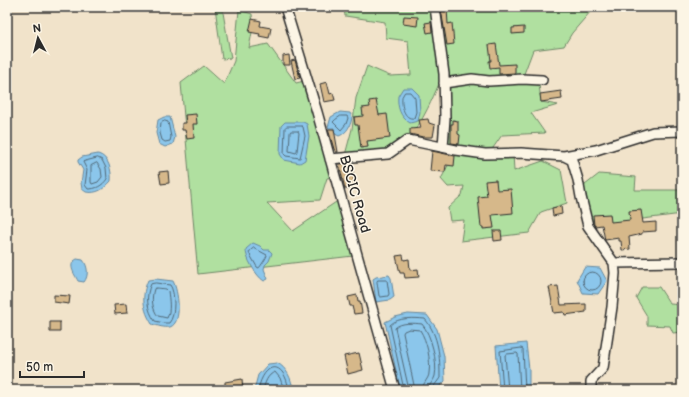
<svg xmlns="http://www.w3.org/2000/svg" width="689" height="397" font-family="'Balsamiq Sans',sans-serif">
<rect width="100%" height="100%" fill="#f1e3ca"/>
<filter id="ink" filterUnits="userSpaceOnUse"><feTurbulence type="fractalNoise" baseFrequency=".025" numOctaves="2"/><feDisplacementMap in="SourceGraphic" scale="8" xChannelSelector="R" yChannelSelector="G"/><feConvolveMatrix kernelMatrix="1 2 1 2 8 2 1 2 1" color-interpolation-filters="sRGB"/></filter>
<g filter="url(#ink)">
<path fill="#b0e0a0" stroke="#6e8666" d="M215,7h7l9,51 -9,1z
M344,7h246l1,4 -19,22 -8,13 -31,4 -11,29 17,5 2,18 17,3 -27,8 14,20 -43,2 -9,13 -4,3 24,2 1,18 29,-10 18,9 6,33 -26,9 -12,21 -68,8 3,-21 -14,1 -2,-13 14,-13 2,-9 -16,1 -7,-8 15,-29 -13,-3v-72c-12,26 -27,67 -54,79 -6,3 -35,0 -44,1l7,-26 4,-31 11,-32 23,10 21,-1 -3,-34 -22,-3 -1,-16 -40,-6z
M239,10l13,4 1,13 -4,21 19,-4 28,39 8,-2 29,96 -6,1 -7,22 -53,3 26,28 46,-31 14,56 -155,18 -17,-191 23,-17 20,18 10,-23z
M599,174l37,3 -1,13h47v24l-94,12 -7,-29 4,-12z
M642,287h17l11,17 12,1v27l-9,1 -3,-7 -23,-1v-9l-11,-18z"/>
<path fill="#8bc6eb" stroke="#65889e" d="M403,88h9l7,7 1,17 -2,9 -8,2c-10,-6 -13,-16 -12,-27z
M340,112l10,1 2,4c-1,8 -5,16 -13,19l-4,-2 -1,-6h-5l-1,-1 3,-10z
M164,117h6l5,20 -2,7 -8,3 -6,-3 -3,-11 2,-13z
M285,122h18l4,2 2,12 -4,24 -5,3 -16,-3 -4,-6 1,-28z
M98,154c11,3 14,17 13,27 -7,8 -14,13 -25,11l-4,-3 -1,-6 2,-13 -5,-8v-2l4,-3z
M253,243l7,3 4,4h5l3,3 -3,8 -4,4 -1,4 4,10 -4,2c-8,-5 -19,-24 -18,-32z
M77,259l6,1c5,6 6,16 1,22l-6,-1c-4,-8 -11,-17 -1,-22z
M585,267l15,1 7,13 -9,13 -15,-1 -6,-13z
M389,275l2,3 3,19 -4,3 -14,2 -3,-23 3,-2z
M156,279l17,2c5,9 10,42 -3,46 -6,1 -12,-1 -18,-3 -9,-14 -11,-28 -4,-44z
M408,314l19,1 10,14 7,27 1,25 -9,9h-33l-3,-2 -15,-66 10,-5z
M526,343l3,26v21h-30l-3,-44z
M277,363c9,4 15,16 16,27h-39l4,-15 10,-11z"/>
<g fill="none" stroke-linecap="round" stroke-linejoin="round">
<path stroke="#516978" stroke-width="1" d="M405,92h5l5,6 1,14 -2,6c-10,2 -13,-13 -12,-21z
M341,116h6l1,2 -2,6 -5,6 -8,-8 2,-2z
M165,121l3,1 3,15 -1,4 -5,1 -3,-2 -2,-7 1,-10z
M287,126h15l1,1 2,9 -5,22 -14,-2 -2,-2 1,-26z
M291,131h7l1,2 -2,18 -1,2 -7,-2 1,-18z
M98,158l4,2 4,8 1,11c-5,7 -11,10 -19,10l-3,-4 2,-15 -4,-8z
M97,163l4,6 1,8 -4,5 -6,2 -1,-2v-16z
M254,248l13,7c0,2 -7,12 -8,13l-2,-1 -8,-14 1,-2z
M583 281a9 9 0 1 1 18 0a9 9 0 1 1-18 0Z
M378,280h9l2,14 -1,2 -7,1 -2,-1 -2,-14z
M156,283l14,2c5,6 6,31 -1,38h-5l-9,-2c-8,-11 -10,-25 -4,-37z
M157,288l9,1 2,2c1,8 3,20 -1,27l-9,-2c-6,-7 -7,-18 -4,-27z
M258,390c6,-29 26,-31 31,0
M263,390c2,-7 4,-15 12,-18l5,6 4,12
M404,390l-14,-65c8,-8 24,-7 35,-6 14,17 15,38 15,59l-6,8 -1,4
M409,390l-14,-62c6,-6 19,-5 27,-4 9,10 16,39 13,52 -1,5 -6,8 -7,14
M415,390l-12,-57 1,-2 5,-2 11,1c7,11 11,30 9,43 0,6 -6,9 -7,17
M503,390l-3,-39 21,-3 2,1 2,41
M508,390l-3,-35 2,-1 10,-1 1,1 2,36"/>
</g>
<path fill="#d6b88a" stroke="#2b2b2b" d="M447,9l1,15 4,-1 2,21 -7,1 -6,-35z
M404,16l14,1 -1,9 -14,-2z
M252,19l9,2 -1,5 11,2 -2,10 -10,-2 1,-2 -11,-2z
M431,22l1,10 -5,1 -2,-10z
M524,27v6l-12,1v-6z
M496,44l3,21 16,-1v9l-16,1v-7l-9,1 -1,-7h2l-2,-16z
M289,55l1,10h-7v-9z
M295,60l5,18 -5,1 -4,-18z
M327,82l3,12 3,-1 2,7 -11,2 -4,-18z
M561,91l1,8 -21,3 -1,-8z
M376,100l3,15 8,-1 3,24 -23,3 1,6 -7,1 -3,-23h-3l-1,-8 9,-1 -1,-8 8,-1 -1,-6z
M196,114l1,10h-4l1,14 -7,1 -2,-9h-3v-7h4l-1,-8z
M428,119l1,4 6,2 -2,12h-10l-13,-3v-5l11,-1 -2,-8z
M453,120l5,1v13l2,1 -1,9 -8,-1v-19h2z
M328,129h6l4,23h-2l-2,-3z
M432,151l23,5 -1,10 -8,-1 -1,7 -15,-1z
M352,163l3,26h-10l-6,-25z
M168,171l1,12 -8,1 -2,-12z
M496,180l1,10 14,-1 2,24 -21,2 2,13 -11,1v-2h-2l-3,-30 9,-1 -2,-15z
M561,206l1,8 -9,2 -1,-8z
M641,210l2,13 13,-1v9l-14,1v2l-13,3 1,12 -8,1 -1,-9h-2v-3l-14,2 -3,-15 -7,1 -1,-1 -1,-10 17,-1 1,8 19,-2 -1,-9z
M493,231h8l1,9 -8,1z
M403,255l1,5 5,-1 1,11 8,-1 1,8 -14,1 -1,-5h-4l-4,-17z
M558,286l3,19 25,-1v8l-21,3 -1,-3 -10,1 -5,-26z
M54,295l16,1 -1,8 -15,-2z
M357,295l1,6h2l2,12 -8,1 -2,-8h-2l-2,-9z
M126,304l1,9 -12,1 -1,-9z
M50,322h10v10h-10z
M359,353l4,17 -15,4 -4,-18z
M242,379l1,11h-18v-8z"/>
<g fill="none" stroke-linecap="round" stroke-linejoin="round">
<g stroke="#2b2b2b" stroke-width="12">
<path id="street" d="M285,7l32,105 78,278
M435,7l9,67 1,44 -2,29
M444,83l28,-4 17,2 33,-2 20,1
M564,156l32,-6 57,-18 29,-1
M330,159l58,-5 20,-14 48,10 29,4 36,-1 43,3 8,4 6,20 3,17 7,29 26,37 68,-1
M591,390v-9l12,-13 9,-61 3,-34 -1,-10"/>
</g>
<use href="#street" stroke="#fcf5e5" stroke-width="9"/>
</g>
</g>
<g text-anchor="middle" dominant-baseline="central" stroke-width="3" stroke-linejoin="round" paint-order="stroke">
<g font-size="14" fill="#2b2b2b" stroke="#fcf5e5">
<text transform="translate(355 194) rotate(74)">BSCIC Road</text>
</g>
</g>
<rect width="689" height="397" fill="none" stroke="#fcf5e5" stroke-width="24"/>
<rect x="12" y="12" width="665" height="373" fill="none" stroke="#2b2b2b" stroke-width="1.5" filter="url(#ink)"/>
<g transform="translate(38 38) rotate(353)" stroke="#fcf5e5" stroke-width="3" paint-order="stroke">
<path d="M0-3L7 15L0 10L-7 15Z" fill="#2b2b2b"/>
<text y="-6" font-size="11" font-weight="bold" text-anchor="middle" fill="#2b2b2b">N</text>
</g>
<path d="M20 371v6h64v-6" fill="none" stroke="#2b2b2b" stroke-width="2"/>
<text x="26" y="371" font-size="12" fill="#2b2b2b" stroke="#fcf5e5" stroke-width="3" paint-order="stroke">50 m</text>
</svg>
